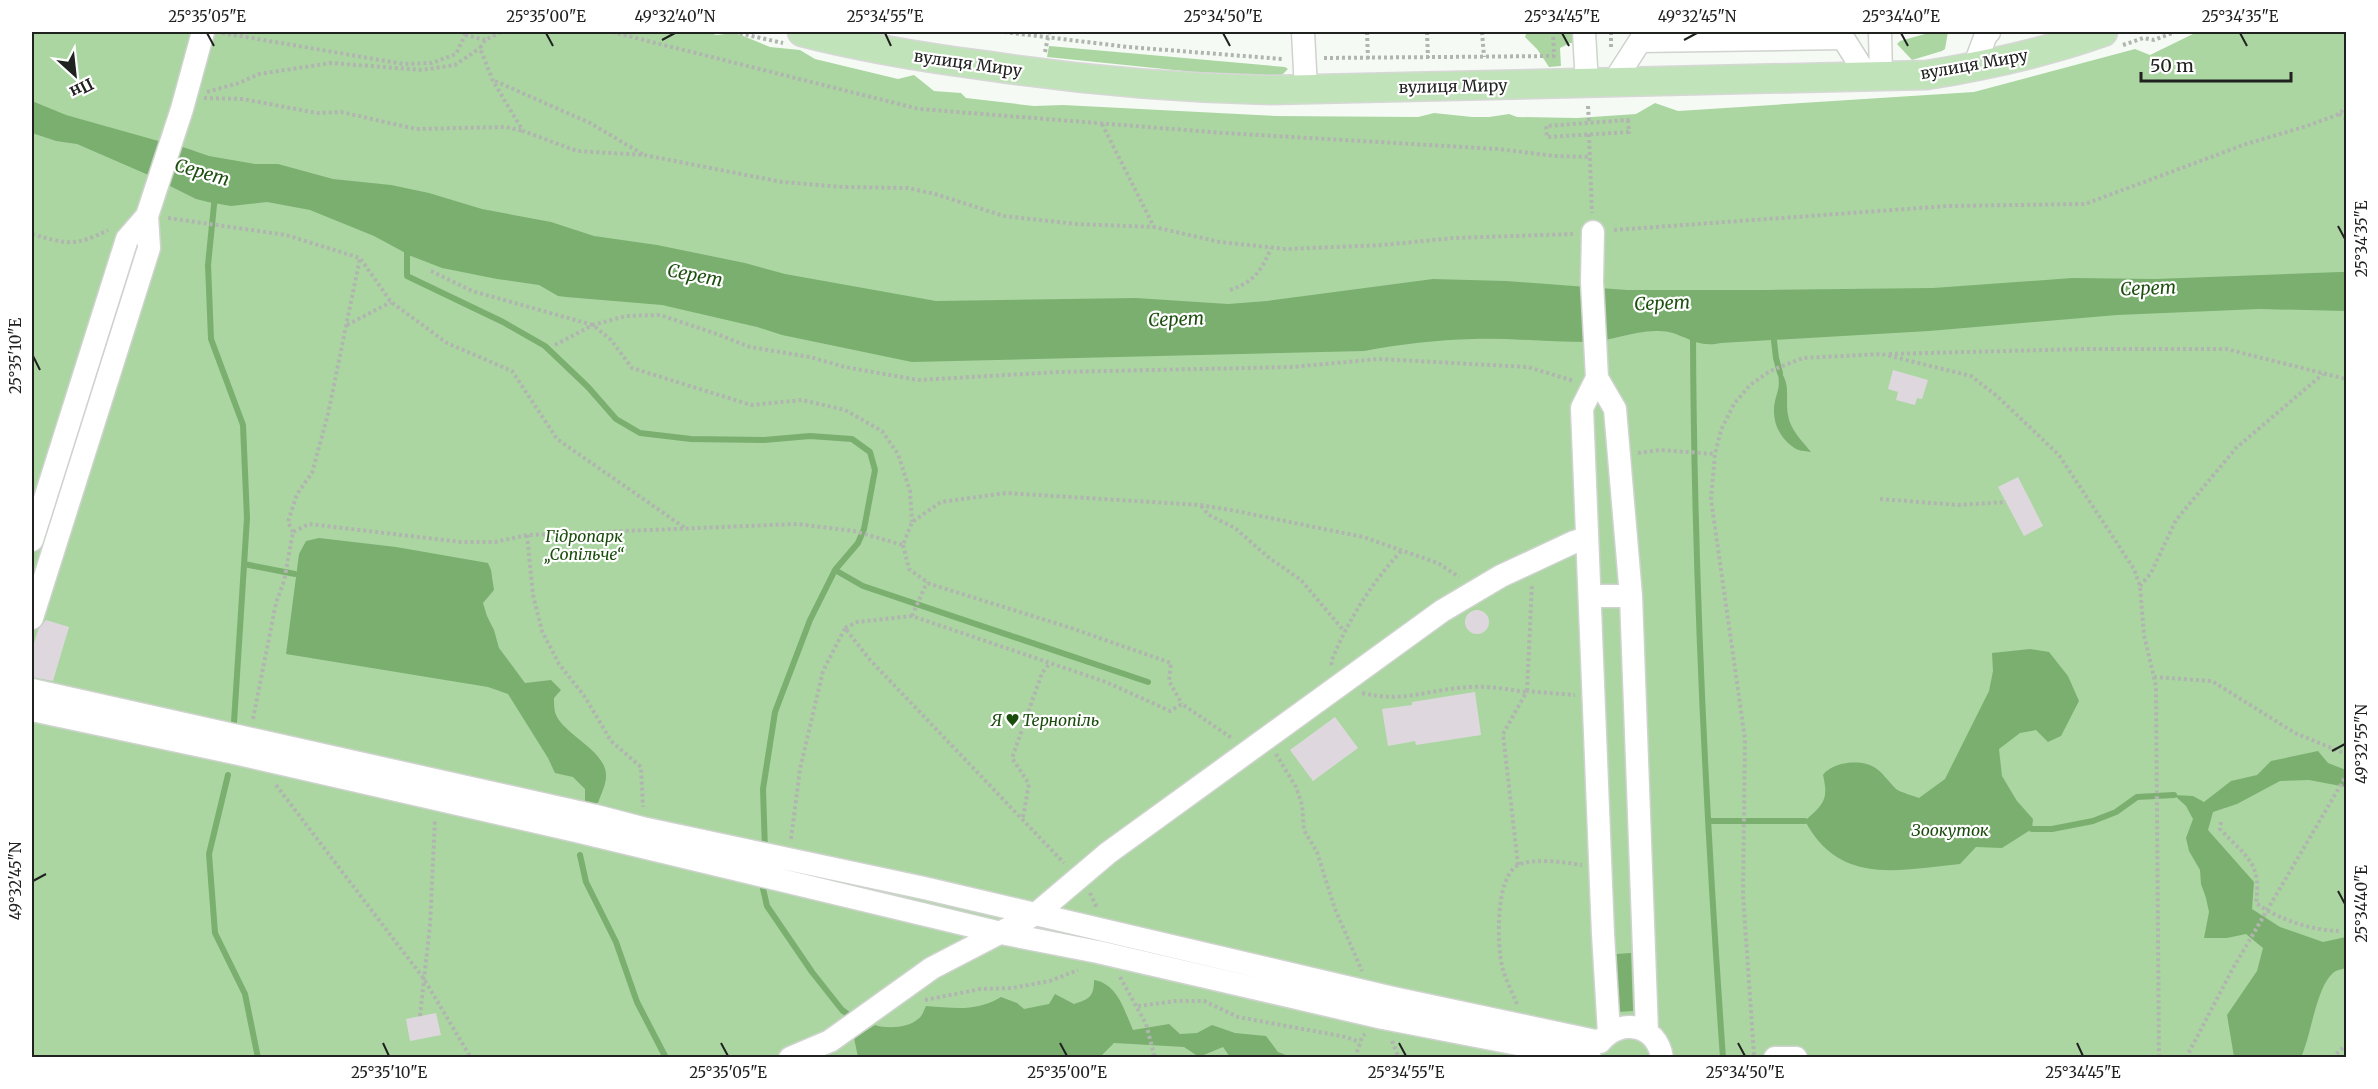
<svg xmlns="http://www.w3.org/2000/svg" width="2378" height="1089" font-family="Merriweather,serif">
<rect width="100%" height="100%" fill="#f5fbf4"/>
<path fill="#abd6a2" d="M32,32h672l13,3 17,-2 7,2 29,12 30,3 15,9 83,20 16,-4 20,16 27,2 5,5 68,8 29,-1 213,11 142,1 16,-4 38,4h17l20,-3 8,3 60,1 59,-4 19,-11 23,8 296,-19 161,-43 15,6 47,-23h149v1025h-2314z
M1527,32h59l-9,11h-7l-10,5 1,18 -12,1 -12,-18 -12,-12z
M1932,32h16l-3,17 -3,2 -30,9 -15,-16 3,-3z
M1049,46l236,21 3,2 -8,8 -67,-3 -166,-17z"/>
<path fill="#7baf6f" d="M32,101l34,14 96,27 -9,35 -76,-33 -21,-3 -24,-8z
M180,146l29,10 46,8h23l55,15 58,6 38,8 53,16 69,13 43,14 63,9 88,18 40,11 151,27 200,-3 92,6 39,-3 166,-22 73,2 121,9h138l168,-2 139,-10 84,1 184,-7h6v39l-87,-2 -142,6 -188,16 -208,12c-28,6 -38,-12 -62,-12 -25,-1 -49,11 -72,11 -38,0 -76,-4 -114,-3 -37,1 -72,5 -109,12l-452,11 -130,-27 -25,-8 -95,-22 -96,-8 -8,-1 -19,-11 -42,-6 -55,-11 -31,-12 -37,-20 -64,-26 -43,-8 -36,4 -23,-4 -12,-3 -30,-15z
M1781,372c10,14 4,27 7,43 2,14 14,26 23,37 -6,-1 -14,-1 -18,-5 -15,-10 -22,-29 -18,-46 3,-12 5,-14 3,-27z
M319,538l77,9 92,16 3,7 3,20 -11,13 4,13 7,14 5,18 26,35 26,-3 10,10 -7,8c0,4 0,10 1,14 6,22 52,38 51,64 0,9 -5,18 -8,27l-13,1v-15l-12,-12 -18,-4 -7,-15 -40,-64 -20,-7 -202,-33 13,-100 7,-13z
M2030,649l19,3 19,24 11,25 -18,35 -13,6 -12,-12 -16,3 -21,16 3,27 15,25 16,18 -1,10 -30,19 -26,-1 -16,17c-62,6 -120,22 -155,-43 18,-17 24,-20 18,-46 8,-12 35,-16 49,-9 10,5 16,15 24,23 6,4 16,6 23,9l26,-19 44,-88 4,-20 -1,-18z
M2318,751l10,12 18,7v17l-37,-7 -29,1 -43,23 -24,8 -5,18 46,52 -2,27 28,18 43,15 23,-5v31c-3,1 -10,2 -13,5 -17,14 -22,64 -32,84h-67l-7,-42 30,-44 6,-23 -17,-14 -19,4h-23l5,-26 -3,-14 -5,-14 -1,-14 -11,-19 -3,-13 7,-19 -7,-13 -12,-11 19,1 11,6 27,-21 26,-6 14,-14z
M1631,953l2,58 -15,1 -2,-58z
M1094,980c24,4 30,30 39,50l36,-6 11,10 17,-1 15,-8 23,8 31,3 12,16 13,5h-61l-7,-10 -24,10 -15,-10 -70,-4 -14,14h-242l-4,-19 21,-13c12,4 33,3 43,-6 4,-2 6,-9 8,-13 29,2 50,6 75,-9l16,6 7,6 25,-5 6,-10 19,10c15,-5 20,-7 20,-24z"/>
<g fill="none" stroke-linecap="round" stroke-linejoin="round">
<path stroke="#7baf6f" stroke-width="6" d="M215,195l-7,70 3,74 32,86 4,93 -13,204
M407,247v29l96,46 42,24 43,41 28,32 24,14 51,6 73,1 46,-4 42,3 18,13 5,18 -11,59 -6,14 -23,27 -25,50 -35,92 -12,77 2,61
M1773,332l3,26 4,15
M1693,336c1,240 13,482 30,722
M244,564l51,10
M835,570l28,16 285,96
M228,775l-19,79 6,79 30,61 13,64
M1708,821h97
M2032,829h20l41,-8 23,-9 21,-15 37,-2
M580,855l6,27 30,60 21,60 29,56
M761,880l6,26 45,66 30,38 8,6"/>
</g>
<path fill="#ded8de" d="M1893,370l35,10 -6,19 -5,-1 -2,7 -19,-5 2,-8 -10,-3z
M2018,477l25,49 -19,10 -26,-49z
M1465 622a12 12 0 1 1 24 0a12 12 0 1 1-24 0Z
M46,620l23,7 -16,54 -21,-4v-27l6,-20z
M1475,692l6,43 -65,10 -1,-4 -27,5 -6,-37 30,-4v-3z
M1335,717l23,31 -45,33 -23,-31z
M436,1013l5,22 -31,6 -4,-22z"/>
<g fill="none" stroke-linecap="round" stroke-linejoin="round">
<g stroke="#ced3cd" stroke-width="25">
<path id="minor" d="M1303,32l3,57
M1584,32l3,52
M1880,32l1,44
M1974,67l13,-35h2
M1613,83l27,-42 203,-3 24,38
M1593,232l-1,50 5,96 18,31 16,187 16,436
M1597,378l-15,30 21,526 6,99
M32,540l95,-301 20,-23
M1590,596h41
M32,618l117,-370 -2,-32 35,-107 21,-77
M32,690l564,126 46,12 282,60 469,110 207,44
M32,710l207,44 337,77 425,102 97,19 285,66 207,40
M1600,1042c20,-25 57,-18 62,16
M790,1058l40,-17 102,-73 104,-54 72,-61 334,-242 59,-35 73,-34 13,-4
M1775,1058h21"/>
</g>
<g stroke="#d7d7d7" stroke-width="31">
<path id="major" d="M802,32c62,16 124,26 187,34 94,14 187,22 281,24l657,-15c62,-10 117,-22 176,-43"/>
</g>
<path stroke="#b1b5b0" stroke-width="4" stroke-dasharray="3 3" stroke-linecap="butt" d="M501,32l-16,8 -5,8 13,33 30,50 54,20 67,4 138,27 62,5 64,1 27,6 69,22 72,8 78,3 66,15 66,7 96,-4 72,-7 119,-4
M612,32l307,77 305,24 274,16 56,7 36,1
M734,32l49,11
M1004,32l124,15 155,12
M1367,32l1,27
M1427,32l1,26
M1482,32l2,25
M1611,32v15
M222,33l182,31 28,-1 24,-9 9,-19 -1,-3
M465,35l20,5
M2123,45l20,-7 11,2 21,-8
M1045,52l4,-20
M1324,58l230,-2 -1,-24
M495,81l95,42 54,32
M207,92l32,-9 20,-9 72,-11 91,7 33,-5 25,-17
M204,98l39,1 74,14 24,-1 75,17 90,-2 17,4
M1588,106l1,17
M2339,114l7,5
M1628,120l1,12 -82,5 -1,-11z
M1102,124l52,103
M1589,134l3,79
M168,218l118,17 74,23 31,44 56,41 65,28 45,68 128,89
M1614,230l334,-24 137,-2 161,-60 61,-18 32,-12 7,-7
M32,234c34,10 43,13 76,-4
M431,271l41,20 121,34 18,15 21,28 119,37 51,-5 43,10 37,21 16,23 12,37 2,31
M1230,290c24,-8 32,-20 41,-42
M347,325l44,-23
M555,345l38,-20 33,-9 34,-1 54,18 36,14 60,10 35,10 73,13 141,-8 233,-5 87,-8 149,8 46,14
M1889,354l195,-5h142l120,30
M1638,453l22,-3 55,4
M1880,499l78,6 48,-3
M1201,506l8,9 26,13 33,29 33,23 43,51
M293,532l-5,-10 9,-28 15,-21 16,-59 32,-156
M527,535l6,60 9,36 17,33 26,33 26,44 30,26 2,40
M903,545l6,24 21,15 138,43 103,36 -2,18 13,23
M2140,586l11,-13 25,-53 60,-72 87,-74
M912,616l15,-34
M845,628l12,-6 55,-6 194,66 64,29 12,-7 51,35
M1332,665l-1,-3c17,-42 41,-80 72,-113
M2154,677l58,4 83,52 51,21
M1527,691l5,-107
M1362,693c44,11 72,-6 113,-6 17,-1 35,3 52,5
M253,719l23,-116 8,-22 9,-49 16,-8 152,18h34l32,-7 270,-11 57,7 49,14 9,-23 29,-20 65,-9 194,12 36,6 127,26 75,26 21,14
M1276,754l20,33 6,18 2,25 13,22 18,57 27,62
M276,785l148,194 47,79
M1023,817l6,-33 -17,-26 30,-85 8,-10
M2221,822l-1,7c26,28 42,33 36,74 23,17 55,27 83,28
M791,839l9,-70 23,-98 22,-43 25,32 194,203
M1518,865l-15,-131 24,-43 48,4
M1090,893l7,15
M1120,977l26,47 9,34
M925,1000l55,-11 32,-1 38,-7 28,-11
M1517,1004c-5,-12 -12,-26 -15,-38 -5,-23 -7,-88 16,-101 14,-7 48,-3 64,0
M1138,1006l38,-5h28l34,16 108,20 14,5
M420,1016l10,-91 5,-105
M1392,1041l7,17
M1754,1055l-11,-161 2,-155 -34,-240 4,-45 6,-24 13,-26 16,-19 20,-14 33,-13 79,-4 89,22 26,20 62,59 75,114 6,17 4,49 12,51 3,372
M1355,1058l7,-21 3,-3
M2186,1058l46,-88 114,-194
M2332,1058l14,-13"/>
<use href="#minor" stroke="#fff" stroke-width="22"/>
<use href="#major" stroke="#c1e3b9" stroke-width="28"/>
</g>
<path fill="none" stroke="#202220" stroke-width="2" d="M207,33l7,13M546,33l7,13M885,33l6,13M1223,33l7,13M1562,33l7,13M1901,33l7,13M2240,33l7,13M662,40l13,-7M1684,40l13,-7M2338,226l7,13M33,356l7,14M2332,751l13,-7M33,881l13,-7M2338,891l7,13M383,1043l6,13M721,1043l7,13M1060,1043l7,13M1399,1043l7,13M1738,1043l7,13M2077,1043l6,13"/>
<g text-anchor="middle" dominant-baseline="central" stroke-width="4.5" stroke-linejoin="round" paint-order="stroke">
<g font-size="16" fill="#202220" stroke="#fff">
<text transform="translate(968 63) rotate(8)">вулиця Миру</text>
<text transform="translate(1974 64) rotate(-10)">вулиця Миру</text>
<text transform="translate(1453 86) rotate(-1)">вулиця Миру</text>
</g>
<g font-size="16" font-style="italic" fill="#1a4d0c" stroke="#fff">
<text x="584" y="536">Гідропарк<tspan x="584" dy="18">„Сопільче“</tspan></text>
<text x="1045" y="720">Я ♥ Тернопіль</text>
<text x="1950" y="830">Зоокуток</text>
</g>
<g font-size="18" font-style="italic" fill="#1d500f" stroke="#fff">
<text transform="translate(202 172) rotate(16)">Серет</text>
<text transform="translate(695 275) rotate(11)">Серет</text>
<text transform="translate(2148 288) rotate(-2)">Серет</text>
<text transform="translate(1662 303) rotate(-2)">Серет</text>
<text transform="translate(1176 319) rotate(-2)">Серет</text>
</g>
</g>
<rect width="2378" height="1089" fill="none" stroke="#ffffff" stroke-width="66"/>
<g transform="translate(75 75) rotate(153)" stroke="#ffffff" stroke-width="4.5" paint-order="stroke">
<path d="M0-4.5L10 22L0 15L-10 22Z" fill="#202220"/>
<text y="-9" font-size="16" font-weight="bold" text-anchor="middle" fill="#202220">Пн</text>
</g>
<path d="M2141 72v9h150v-9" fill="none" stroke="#202220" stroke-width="3"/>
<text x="2150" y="72" font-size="18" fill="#202220" stroke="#ffffff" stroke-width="4.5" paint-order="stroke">50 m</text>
<rect x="33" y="33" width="2312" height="1023" fill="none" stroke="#202220" stroke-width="2"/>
<g font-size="15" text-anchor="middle" fill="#202220">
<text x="207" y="22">25°35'05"E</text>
<text x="546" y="22">25°35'00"E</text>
<text x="675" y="22">49°32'40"N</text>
<text x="885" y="22">25°34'55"E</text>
<text x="1223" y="22">25°34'50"E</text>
<text x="1562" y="22">25°34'45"E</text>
<text x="1697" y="22">49°32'45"N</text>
<text x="1901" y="22">25°34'40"E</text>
<text x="2240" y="22">25°34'35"E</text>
<text transform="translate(2362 239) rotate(-90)" y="5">25°34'35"E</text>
<text transform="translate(16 356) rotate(-90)" y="5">25°35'10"E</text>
<text transform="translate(2362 744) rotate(-90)" y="5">49°32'55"N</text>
<text transform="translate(16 881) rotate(-90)" y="5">49°32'45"N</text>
<text transform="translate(2362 904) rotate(-90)" y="5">25°34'40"E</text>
<text x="389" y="1078">25°35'10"E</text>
<text x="728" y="1078">25°35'05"E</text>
<text x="1067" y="1078">25°35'00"E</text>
<text x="1406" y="1078">25°34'55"E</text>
<text x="1745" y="1078">25°34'50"E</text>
<text x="2083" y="1078">25°34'45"E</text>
</g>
</svg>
